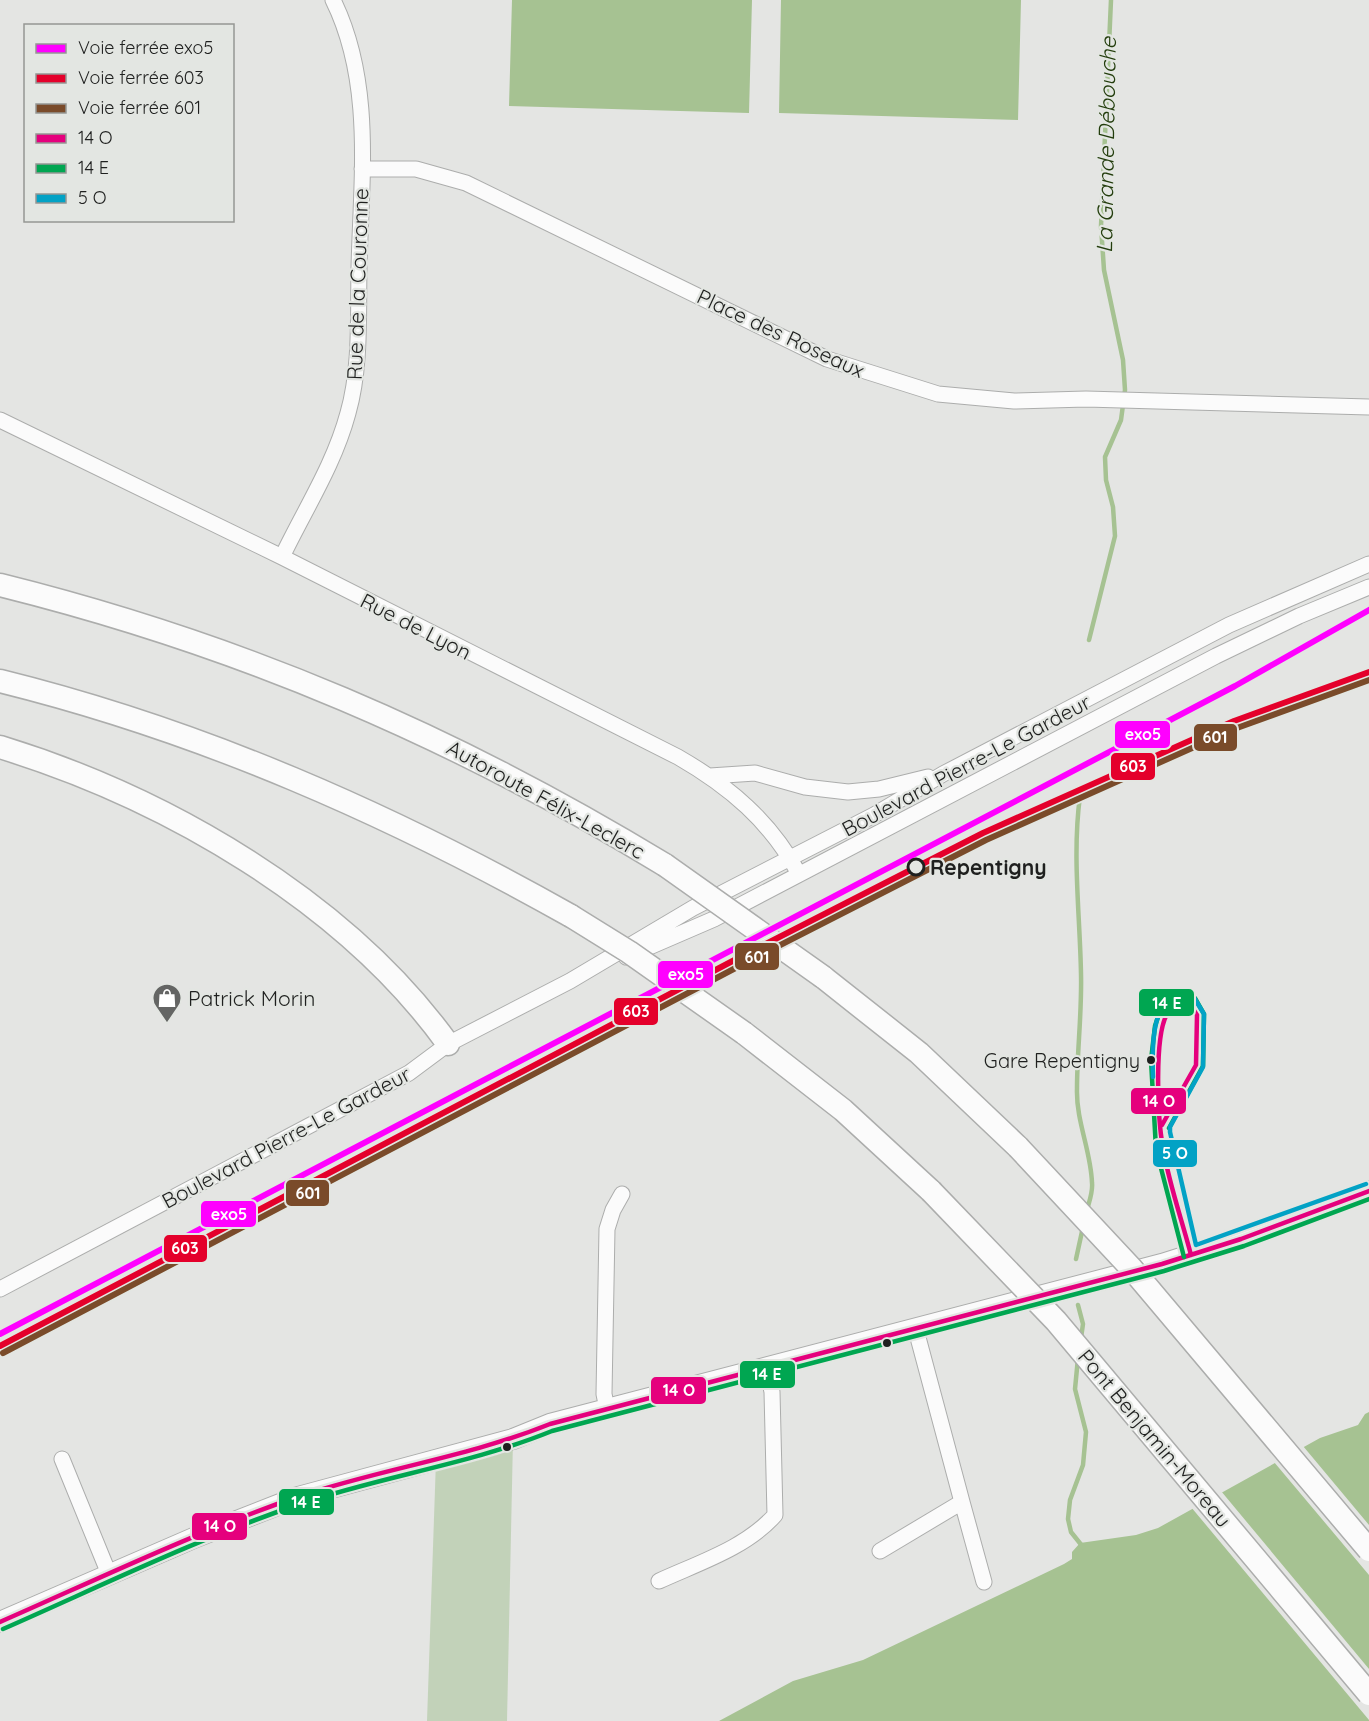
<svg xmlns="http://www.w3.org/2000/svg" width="1369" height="1721" font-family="Quicksand,sans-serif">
<rect width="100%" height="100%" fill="#e4e5e3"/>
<path fill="#c2d2b9" d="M513,1439l-6,282h-80l9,-261z"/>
<path fill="#a6c292" d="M512,0h240l-3,113 -240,-7z
M781,0h240l-3,120 -239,-7z
M1369,1412v309h-650l74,-40 70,-21 201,-96 8,-5v-7l8,-9 56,-8 22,-7 162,-90 38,-13 7,-11z"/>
<path fill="#e4e5e3" d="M1303,1446l66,79v50l-95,-113z
M1221,1491l148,178v51l-178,-213z"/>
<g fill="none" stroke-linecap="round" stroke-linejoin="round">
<path stroke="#a6c292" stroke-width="4.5" d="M1089,640l26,-104 -2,-29 -7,-27 -1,-23 16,-37 4,-30 -2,-30 -19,-90 -3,-44 10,-226
M1080,796c-8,59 0,119 1,178 1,39 -4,77 -4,115 -1,32 14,62 15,94 1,9 -3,19 -5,27
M1076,1259l7,-32
M1078,1305l5,19 -2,14
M1078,1358l-3,31 11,43 -3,33 -13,35 -2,19 3,13 12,15"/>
<g stroke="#acadac" stroke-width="17">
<path id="minor" d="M362,169h54l50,14 361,176 111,35 76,7 72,-2 283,8
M0,420l282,137 396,200c52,30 92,64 121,117
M282,557c23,-48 52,-92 66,-144 13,-45 10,-98 11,-145 2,-89 15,-185 -26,-268
M710,776l45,-3 50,14 43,5 31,-3 49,-12
M626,957l88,-38 502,-263 83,-40 70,-29
M0,1289l409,-216 39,-29 122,-63 123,-73 181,-93 69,-41 286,-149 140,-61
M607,1409l-3,-15 3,-165 6,-19 9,-16
M62,1459l47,115
M962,1502l22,80
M880,1551l82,-49 -46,-172
M659,1581c39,-18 87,-33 116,-66l-3,-123 -5,-24"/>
</g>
<g stroke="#acadac" stroke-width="22">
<path id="major" d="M0,1622l196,-85 102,-40 215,-58 37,-15 612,-160 79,-25 128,-48"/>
</g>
<g stroke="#acadac" stroke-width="25">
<path id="highway" d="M0,585c241,60 453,151 665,280
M0,681c202,50 390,133 571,235
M0,747c166,51 345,154 448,297
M823,977l96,76 99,94
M744,1033l99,77 88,81"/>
</g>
<use href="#minor" stroke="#fbfbfb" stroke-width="15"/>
<use href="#major" stroke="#fbfbfb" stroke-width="20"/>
<use href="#highway" stroke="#fbfbfb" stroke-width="22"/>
<g stroke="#acadac" stroke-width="25" stroke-linecap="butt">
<path id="highway-bridge" d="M665,865l158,112
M571,916l58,36 115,81
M1018,1147l114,122 237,281
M931,1191l125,130 313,373"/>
</g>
<use href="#highway-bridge" stroke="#fbfbfb" stroke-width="22"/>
<g stroke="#e3e6e2" stroke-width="9">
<path id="bus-1" d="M1162,1125l34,-60 1,-50 -8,-12c-8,-1 -15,1 -20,8 -16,20 -11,110 -6,137 6,36 19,72 28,107
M0,1622c98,-43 196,-90 297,-125 83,-28 171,-40 253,-73l612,-160 79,-25 128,-48"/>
</g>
<g stroke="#e3e6e2" stroke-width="9">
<path id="bus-2" d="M1169,1128l34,-62 1,-52 -9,-16 -5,-2 -18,2 -11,10 -6,18 -4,34 5,89 28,108
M3,1629c98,-43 196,-91 297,-125 83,-28 171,-40 252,-73l612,-160 80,-25 125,-47"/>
</g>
<g stroke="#e3e6e2" stroke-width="9">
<path id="bus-3" d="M1153,1077c-1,-28 -4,-89 40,-81l11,18 -1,53 -33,60v5l26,113 170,-61"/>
</g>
<use href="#bus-1" stroke="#e5007d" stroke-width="4.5"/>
<use href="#bus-2" stroke="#00a651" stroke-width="4.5"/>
<use href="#bus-3" stroke="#02a2c5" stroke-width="4.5"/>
<g stroke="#e3e6e2" stroke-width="10">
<path id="rail-1" d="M0,1334l1235,-648 134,-76"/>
</g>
<g stroke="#e3e6e2" stroke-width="10">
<path id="rail-2" d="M0,1346l744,-391 239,-122 251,-112 135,-49"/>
</g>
<g stroke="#e3e6e2" stroke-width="10">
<path id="rail-3" d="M3,1353l744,-391 239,-122 251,-112 132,-48"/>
</g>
<use href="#rail-1" stroke="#f0f" stroke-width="6"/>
<use href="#rail-2" stroke="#e4002b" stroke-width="6"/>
<use href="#rail-3" stroke="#7a4b2a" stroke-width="6"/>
</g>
<defs>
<g id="shop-pin" transform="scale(1.5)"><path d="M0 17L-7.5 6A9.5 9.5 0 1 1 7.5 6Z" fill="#646564" stroke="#e3e6e2"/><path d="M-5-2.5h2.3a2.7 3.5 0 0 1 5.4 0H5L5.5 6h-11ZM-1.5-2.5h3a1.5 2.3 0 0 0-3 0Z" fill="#fff"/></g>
</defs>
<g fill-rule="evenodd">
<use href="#shop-pin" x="167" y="998"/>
</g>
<circle fill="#e3e6e2" stroke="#1f201f" stroke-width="3" cx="916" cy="867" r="8"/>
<g fill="#1f201f" stroke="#e3e6e2" stroke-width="2">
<circle cx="1151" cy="1060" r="5"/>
<circle cx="887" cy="1343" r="5"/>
<circle cx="507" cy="1447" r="5"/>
</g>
<g text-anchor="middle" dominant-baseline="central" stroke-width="4.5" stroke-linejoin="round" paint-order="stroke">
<g font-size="20" fill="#1f201f" stroke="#e3e6e2" text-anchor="end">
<text x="1140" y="1060">Gare Repentigny</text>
</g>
<g font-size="21" fill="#1f201f" stroke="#e3e6e2">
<text transform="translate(357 284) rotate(-88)">Rue de la Couronne</text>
<text transform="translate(781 333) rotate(25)">Place des Roseaux</text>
<text transform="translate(416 626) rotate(27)">Rue de Lyon</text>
<text transform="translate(966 765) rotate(-28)">Boulevard Pierre-Le Gardeur</text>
<text transform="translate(546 799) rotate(29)">Autoroute Félix-Leclerc</text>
<text transform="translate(286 1137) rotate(-28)">Boulevard Pierre-Le Gardeur</text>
<text transform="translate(1155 1438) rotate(50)">Pont Benjamin-Moreau</text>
</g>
<g font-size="21" font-weight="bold" fill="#1f201f" stroke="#e3e6e2" text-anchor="start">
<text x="930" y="867">Repentigny</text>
</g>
<g font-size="21" fill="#1f201f" stroke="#e3e6e2" text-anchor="start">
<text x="188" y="998">Patrick Morin</text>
</g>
<g font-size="22" font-style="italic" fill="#233d0d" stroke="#e3e6e2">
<text transform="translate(1106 145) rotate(-89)">La Grande Débouche</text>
</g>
</g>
<g stroke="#e3e6e2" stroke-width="2">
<rect x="1114" y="720" width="57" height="29" rx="6" fill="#f0f"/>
<rect x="1193" y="723" width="45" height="29" rx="6" fill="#7a4b2a"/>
<rect x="1110" y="752" width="46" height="29" rx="6" fill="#e4002b"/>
<rect x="734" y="942" width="46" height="29" rx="6" fill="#7a4b2a"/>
<rect x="657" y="960" width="57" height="29" rx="6" fill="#f0f"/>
<rect x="1138" y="988" width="57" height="29" rx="6" fill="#00a651"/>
<rect x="613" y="997" width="46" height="29" rx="6" fill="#e4002b"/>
<rect x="1130" y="1087" width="57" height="28" rx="6" fill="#e5007d"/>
<rect x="1152" y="1139" width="46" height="29" rx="6" fill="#02a2c5"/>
<rect x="285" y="1179" width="45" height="28" rx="6" fill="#7a4b2a"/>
<rect x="200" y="1200" width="57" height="28" rx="6" fill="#f0f"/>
<rect x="163" y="1234" width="45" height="29" rx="6" fill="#e4002b"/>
<rect x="739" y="1360" width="57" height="29" rx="6" fill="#00a651"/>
<rect x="650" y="1376" width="57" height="29" rx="6" fill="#e5007d"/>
<rect x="278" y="1488" width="57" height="28" rx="6" fill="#00a651"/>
<rect x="191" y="1512" width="57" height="29" rx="6" fill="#e5007d"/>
</g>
<g font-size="16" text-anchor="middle" font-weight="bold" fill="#fff">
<text x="1143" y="740">exo5</text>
<text x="1215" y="743">601</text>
<text x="1133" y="772">603</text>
<text x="757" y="963">601</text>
<text x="686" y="980">exo5</text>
<text x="1167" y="1009">14 E</text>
<text x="636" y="1017">603</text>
<text x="1159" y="1107">14 O</text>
<text x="1175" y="1159">5 O</text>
<text x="308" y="1199">601</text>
<text x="229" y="1220">exo5</text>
<text x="185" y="1254">603</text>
<text x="767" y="1380">14 E</text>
<text x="679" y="1396">14 O</text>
<text x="306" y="1508">14 E</text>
<text x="220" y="1532">14 O</text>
</g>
<rect x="24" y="24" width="210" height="198" fill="#e3e6e2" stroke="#959794" stroke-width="1.5"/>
<rect x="36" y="44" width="30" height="9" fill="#ff00ff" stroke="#959794" stroke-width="1.5"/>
<text x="78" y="54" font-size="18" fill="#1f201f">Voie ferrée exo5</text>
<rect x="36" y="74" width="30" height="9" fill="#e4002b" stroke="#959794" stroke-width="1.5"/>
<text x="78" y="84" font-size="18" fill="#1f201f">Voie ferrée 603</text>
<rect x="36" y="104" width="30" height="9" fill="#7a4b2a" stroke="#959794" stroke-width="1.5"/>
<text x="78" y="114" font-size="18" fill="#1f201f">Voie ferrée 601</text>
<rect x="36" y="134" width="30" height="9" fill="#e5007d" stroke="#959794" stroke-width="1.5"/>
<text x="78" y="144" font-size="18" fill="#1f201f">14 O</text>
<rect x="36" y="164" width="30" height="9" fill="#00a651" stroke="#959794" stroke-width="1.5"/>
<text x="78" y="174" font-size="18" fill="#1f201f">14 E</text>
<rect x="36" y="194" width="30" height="9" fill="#02a2c5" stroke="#959794" stroke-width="1.5"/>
<text x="78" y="204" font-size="18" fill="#1f201f">5 O</text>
</svg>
